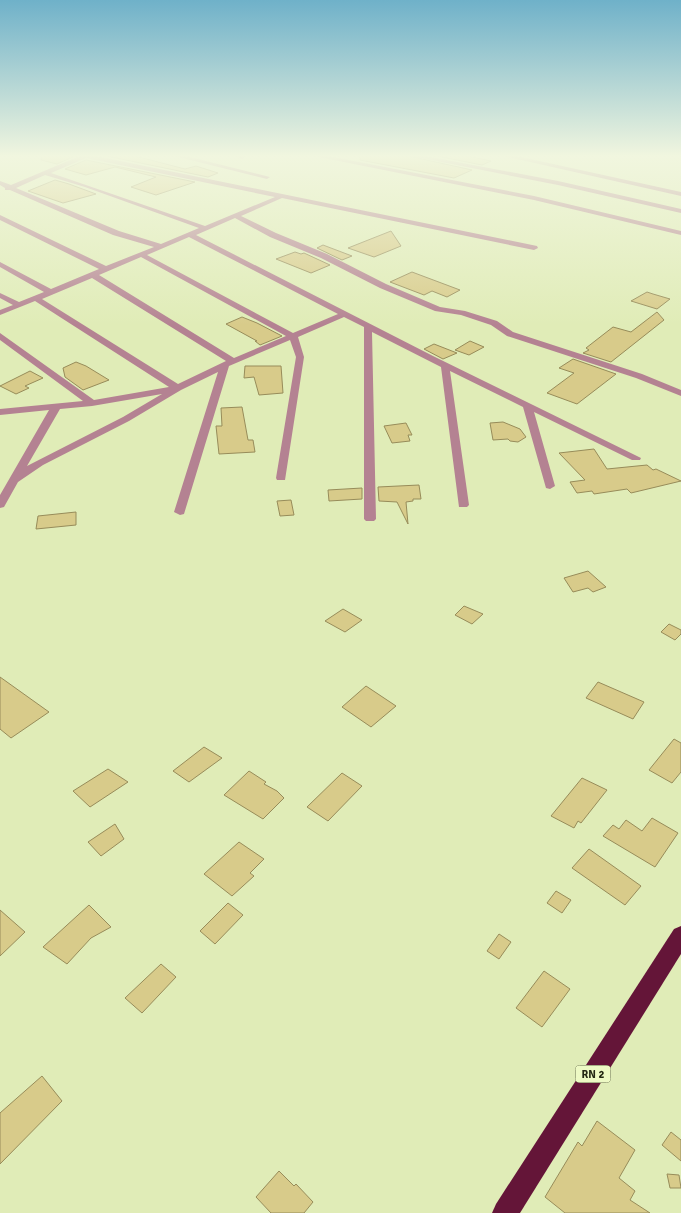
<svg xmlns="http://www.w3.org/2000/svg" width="681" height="1213" font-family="Signika,sans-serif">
<rect width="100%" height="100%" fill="#e0ecb7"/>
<path fill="#d8cb8a" stroke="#978c5a" d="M42,155h35l-20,9 -16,-4z
M102,155h29l54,14 11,-3 22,7 -10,4z
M360,155h44l68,15 -18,8 -94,-18z
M432,155h31l28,6 -9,4z
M86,160l109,22 -39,13 -25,-8 25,-10 -41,-10 -29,8 -21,-6z
M55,180l14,4 27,10 -33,9 -35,-12z
M391,231l10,15 -27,11 -26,-9z
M323,245l29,11 -10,4 -25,-12z
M295,252l6,2 3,-1 26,12 -19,8 -35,-14z
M412,272l48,18 -13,7 -15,-6 -8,4 -34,-13z
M647,292l6,2 17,5 -13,10 -26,-8z
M657,312l7,8 -53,42 -28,-9 6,-3 -3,-2 27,-21 18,5z
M242,317l15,6 25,13 -22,9 -5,-4h2l-31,-17z
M470,341l14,6 -15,8 -14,-5z
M434,344l23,9 -14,6 -19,-10z
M573,359l43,15 -39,30 -30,-11 27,-20 -15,-5z
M76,362l10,4 23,14 -26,10 -18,-13 -2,-9z
M245,366h36l2,27 -24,2 -5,-18 -10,1z
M30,371l13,7 -18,8 4,2 -13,6 -16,-8z
M242,407l6,33h5l2,12 -36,2 -3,-28h6l-1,-18z
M503,422l17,7 6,8 -8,5 -8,-1 -2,-2 -15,1 -3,-17z
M406,423l6,12h-4l2,6 -18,2 -8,-17z
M594,449l13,20 40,-4 6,5 3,-1 25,12 -50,12 -4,-4 -33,5 -2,-3 -15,2 -7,-11 15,-2 -26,-27z
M419,485l2,14h-8v2l-7,1 2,22 -11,-22 -18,-1 -1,-14z
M362,488v11l-33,2 -1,-11z
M291,500l3,15 -14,1 -3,-15z
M76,512v13l-40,4 2,-13z
M588,571l18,16 -13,5 -5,-4 -15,4 -9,-14z
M464,606l19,8 -11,10 -17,-9z
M343,609l19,11 -17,12 -20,-11z
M669,624l12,6v4l-6,6 -14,-8z
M0,677l49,35 -38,26 -11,-9z
M598,682l46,20 -11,17 -47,-21z
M366,686l30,20 -25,21 -29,-20z
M674,739l7,4v29l-9,11 -23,-13z
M204,747l18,11 -33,24 -16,-11z
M108,769l20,13 -38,25 -17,-16z
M249,771l17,11 -2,2 13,7 7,7 -21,21 -39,-24z
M342,773l20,13 -34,35 -21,-14z
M582,778l25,12 -26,33 -3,-2 -4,7 -23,-12z
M652,818l26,15 -23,34 -52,-31 10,-11 6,4 7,-9 16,11z
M115,824l9,15 -23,17 -13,-14z
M239,842l25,17 -14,14 4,3 -22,20 -28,-22z
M589,849l52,37 -16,19 -53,-37z
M556,891l15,9 -9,13 -15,-10z
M228,903l15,12 -28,29 -15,-13z
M89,905l22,22 -20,11 -24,26 -24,-17z
M0,910l25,22 -25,24z
M499,934l12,8 -12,17 -12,-8z
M161,964l15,13 -34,36 -17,-15z
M544,971l26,18 -28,38 -26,-19z
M42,1076l20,25 -62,63v-51z
M597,1121l38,29 -16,28 16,13 -5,9 20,13h-85l-20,-16 33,-55 4,4z
M671,1132l10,8v21l-19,-16z
M279,1171l15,15 2,-2 17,18 -9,11h-33l-15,-16z
M667,1174l12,1 2,13h-11z"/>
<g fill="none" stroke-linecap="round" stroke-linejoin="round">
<path fill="#b48292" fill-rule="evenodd" d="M82,155h9l446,91 1,2 -4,2 -252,-52 -41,18 35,17 51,21 59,30 54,23 25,4 32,10 16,11 129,42 39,16v6l-45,-18 -129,-42 -16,-11 -30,-10 -26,-4 -55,-23 -59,-30 -51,-21 -35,-19 -39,17 237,121 208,102 -1,2h-8l-98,-48 21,74 -5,3 -4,-1 -23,-81 -73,-36 19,134 -2,2h-8l-18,-140 -69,-35 4,187 -2,2h-8l-2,-2v-192l-20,-10 -46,20 6,20 -19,123h-8l-1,-2 20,-121 -6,-17 -61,26 -45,148 -4,1 -6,-3 44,-140 -37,18 -52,31 -86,44 -25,17 -14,25 -4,1v-13l49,-85 -49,5v-6l83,-8 -83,-61v-7l94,67 75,-13 -134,-86 -35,14v-5l13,-5 -13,-7v-5l19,9 25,-10 -44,-25v-5l51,27 48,-20 -99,-49v-5l106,51 48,-19 -41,-12 -103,-45h-5v-2l-5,-3v-4l11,4zM86,158l189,39 -70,29 -154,-53zM45,175l40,12 114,41 -38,16 -42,-13 -103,-43zM189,237l149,77 -45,19 -146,-78zM141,257l145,79 -52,22 -135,-83zM92,278l134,83 -48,23 -136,-85zM162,394l-39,23 -96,49 33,-57 32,-3z
M170,155h12l88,22 -3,2z
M234,155h9l2,2 -3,2z
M309,155h14l211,41 147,35v4l-147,-35z
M406,155h14l138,26 123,28v4l-123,-28z
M499,155h13l169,37v4z"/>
<path fill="#641538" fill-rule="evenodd" d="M681,926v28l-161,259h-28l4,-9 178,-275z"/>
</g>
<linearGradient id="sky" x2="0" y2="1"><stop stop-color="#6fb1c9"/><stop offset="0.48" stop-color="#f1f6df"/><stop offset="1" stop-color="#f1f6df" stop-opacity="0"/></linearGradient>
<rect width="681" height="325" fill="url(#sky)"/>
<g text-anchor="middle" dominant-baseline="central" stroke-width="5" stroke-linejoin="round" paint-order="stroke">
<rect fill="#edf9c4" stroke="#606648" stroke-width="1" x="575.5" y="1065.5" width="35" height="17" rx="4"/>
<g font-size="11" font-weight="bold" fill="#232713">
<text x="593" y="1074">RN 2</text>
</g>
</g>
</svg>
